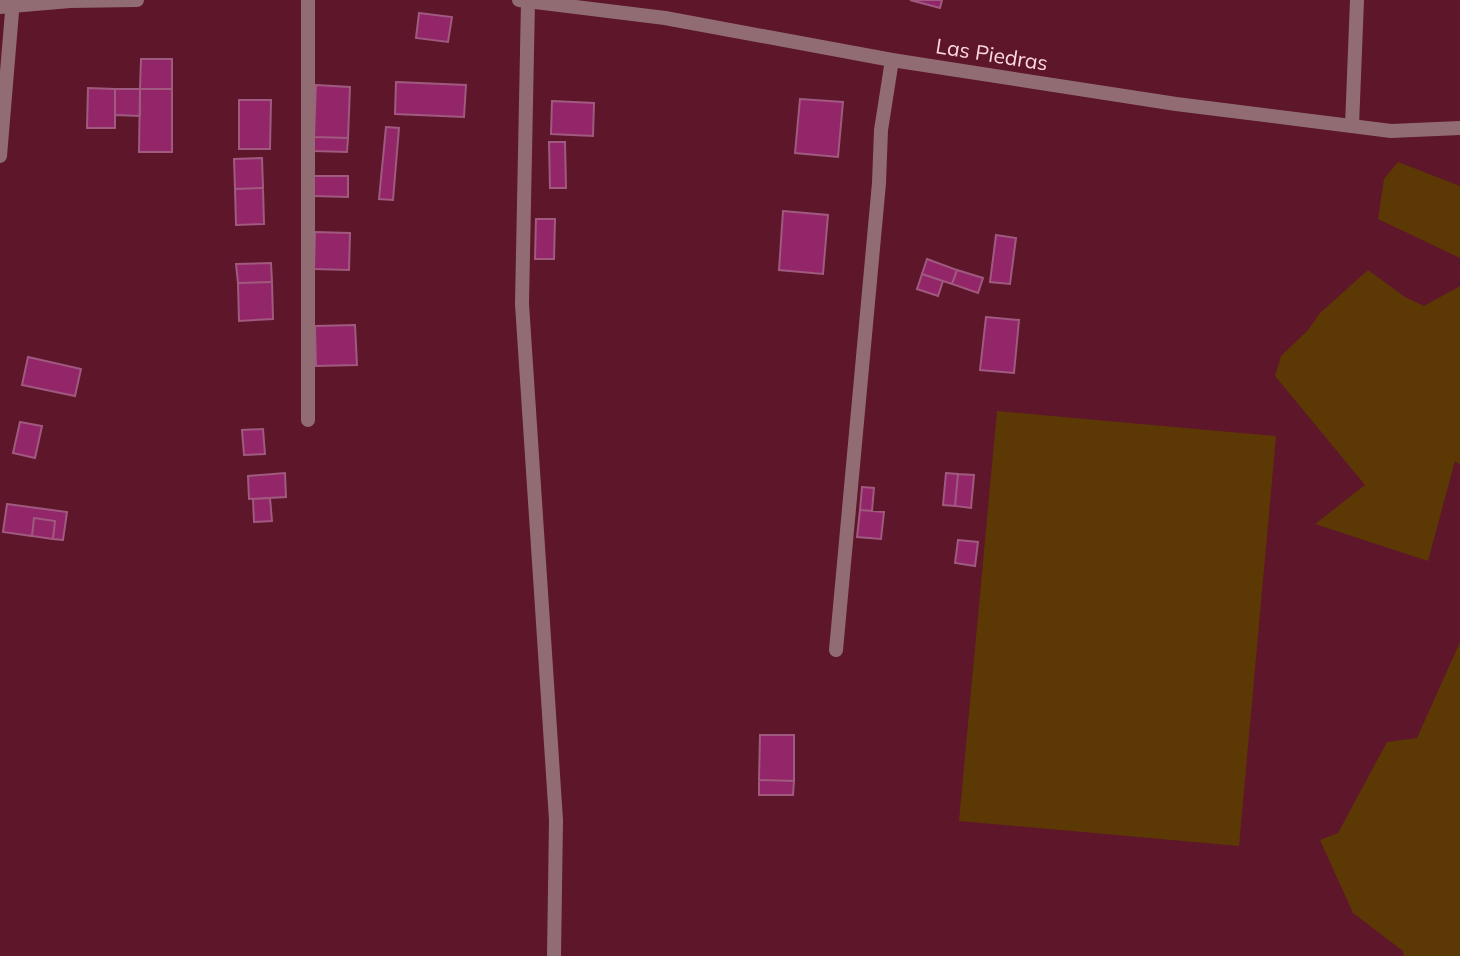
<svg xmlns="http://www.w3.org/2000/svg" width="1460" height="956" font-family="Mulish,sans-serif">
<rect width="100%" height="100%" fill="#5e162b"/>
<path fill="#5c3805" d="M1398,162l62,24v72l-82,-39 6,-40z
M1368,270l37,27 19,9 36,-20v179l-5,-4 -27,100 -113,-37 50,-39 -90,-109 6,-20 27,-26 12,-17z
M997,411l279,25 -37,410 -280,-25z
M1460,642v314h-56l-1,-5 -50,-38 -33,-73 18,-7 49,-91 30,-4z"/>
<path fill="#922668" stroke="#a0597f" stroke-width="2" d="M910,0h32l-2,8z
M419,13l33,4 -4,25 -32,-4z
M141,59h31v30h-32z
M396,82l70,3 -2,32 -69,-3z
M316,85l34,2 -2,51 -34,-1z
M88,88l27,1v39h-28z
M115,89h25v27l-25,-1z
M140,89h32v63h-33z
M800,99l43,3 -5,55 -43,-4z
M239,100h32l-1,49h-31z
M552,101l42,2 -1,33 -42,-2z
M386,127l13,1 -6,72 -14,-1z
M314,137l34,1 -1,14 -33,-1z
M549,142h16l1,46h-16z
M262,158l1,30 -28,1 -1,-30z
M313,176h35v21l-35,-1z
M263,188l1,36 -28,1 -1,-36z
M783,211l45,4 -5,59 -44,-4z
M536,219h19l-1,40h-19z
M315,232l35,1 -1,37 -35,-1z
M996,235l20,3 -6,46 -20,-2z
M927,259l30,11 -5,14 -30,-10z
M271,263l1,19 -34,1 -2,-19z
M957,270l26,8 -5,15 -26,-9z
M922,274l21,7 -5,15 -21,-7z
M272,282l1,37 -34,2 -1,-38z
M986,317l33,3 -5,53 -34,-3z
M355,325l2,40 -41,1 -1,-40z
M28,357l53,12 -6,27 -53,-11z
M20,422l22,4 -7,32 -22,-5z
M263,429l2,25 -21,1 -2,-25z
M285,473l1,24 -37,2 -1,-23z
M946,473l12,1 -3,32 -12,-1z
M958,474l16,1 -3,33 -16,-2z
M862,487l12,1 -2,23 -12,-1z
M270,498l2,23 -18,1 -1,-23z
M7,504l60,8 -4,28 -10,-1 2,-18 -21,-3 -2,18 -29,-4z
M860,510l24,2 -3,27 -24,-2z
M34,518l21,3 -2,18 -21,-3z
M958,540l20,2 -3,24 -20,-3z
M760,735h34v46l-35,-1z
M759,780l35,1 -1,14h-34z"/>
<g fill="none" stroke-linecap="round" stroke-linejoin="round">
<path stroke="#916d73" stroke-width="14" d="M836,650l43,-467 2,-53 11,-70"/>
<path stroke="#916d73" stroke-width="14" d="M308,0v420
M528,1l-6,303 34,516 -2,136
M1352,126l5,-126
M0,156l13,-156"/>
<path stroke="#916d73" stroke-width="14" d="M519,0l146,18 227,42 284,44 215,27 69,-3
M0,7l70,-6 67,-1"/>
</g>
<g text-anchor="middle" dominant-baseline="central" stroke-width="5" stroke-linejoin="round" paint-order="stroke">
<g font-size="21" fill="#fed9df" stroke="#5e162b">
<text transform="translate(992 54) rotate(9)">Las Piedras</text>
</g>
</g>
</svg>
